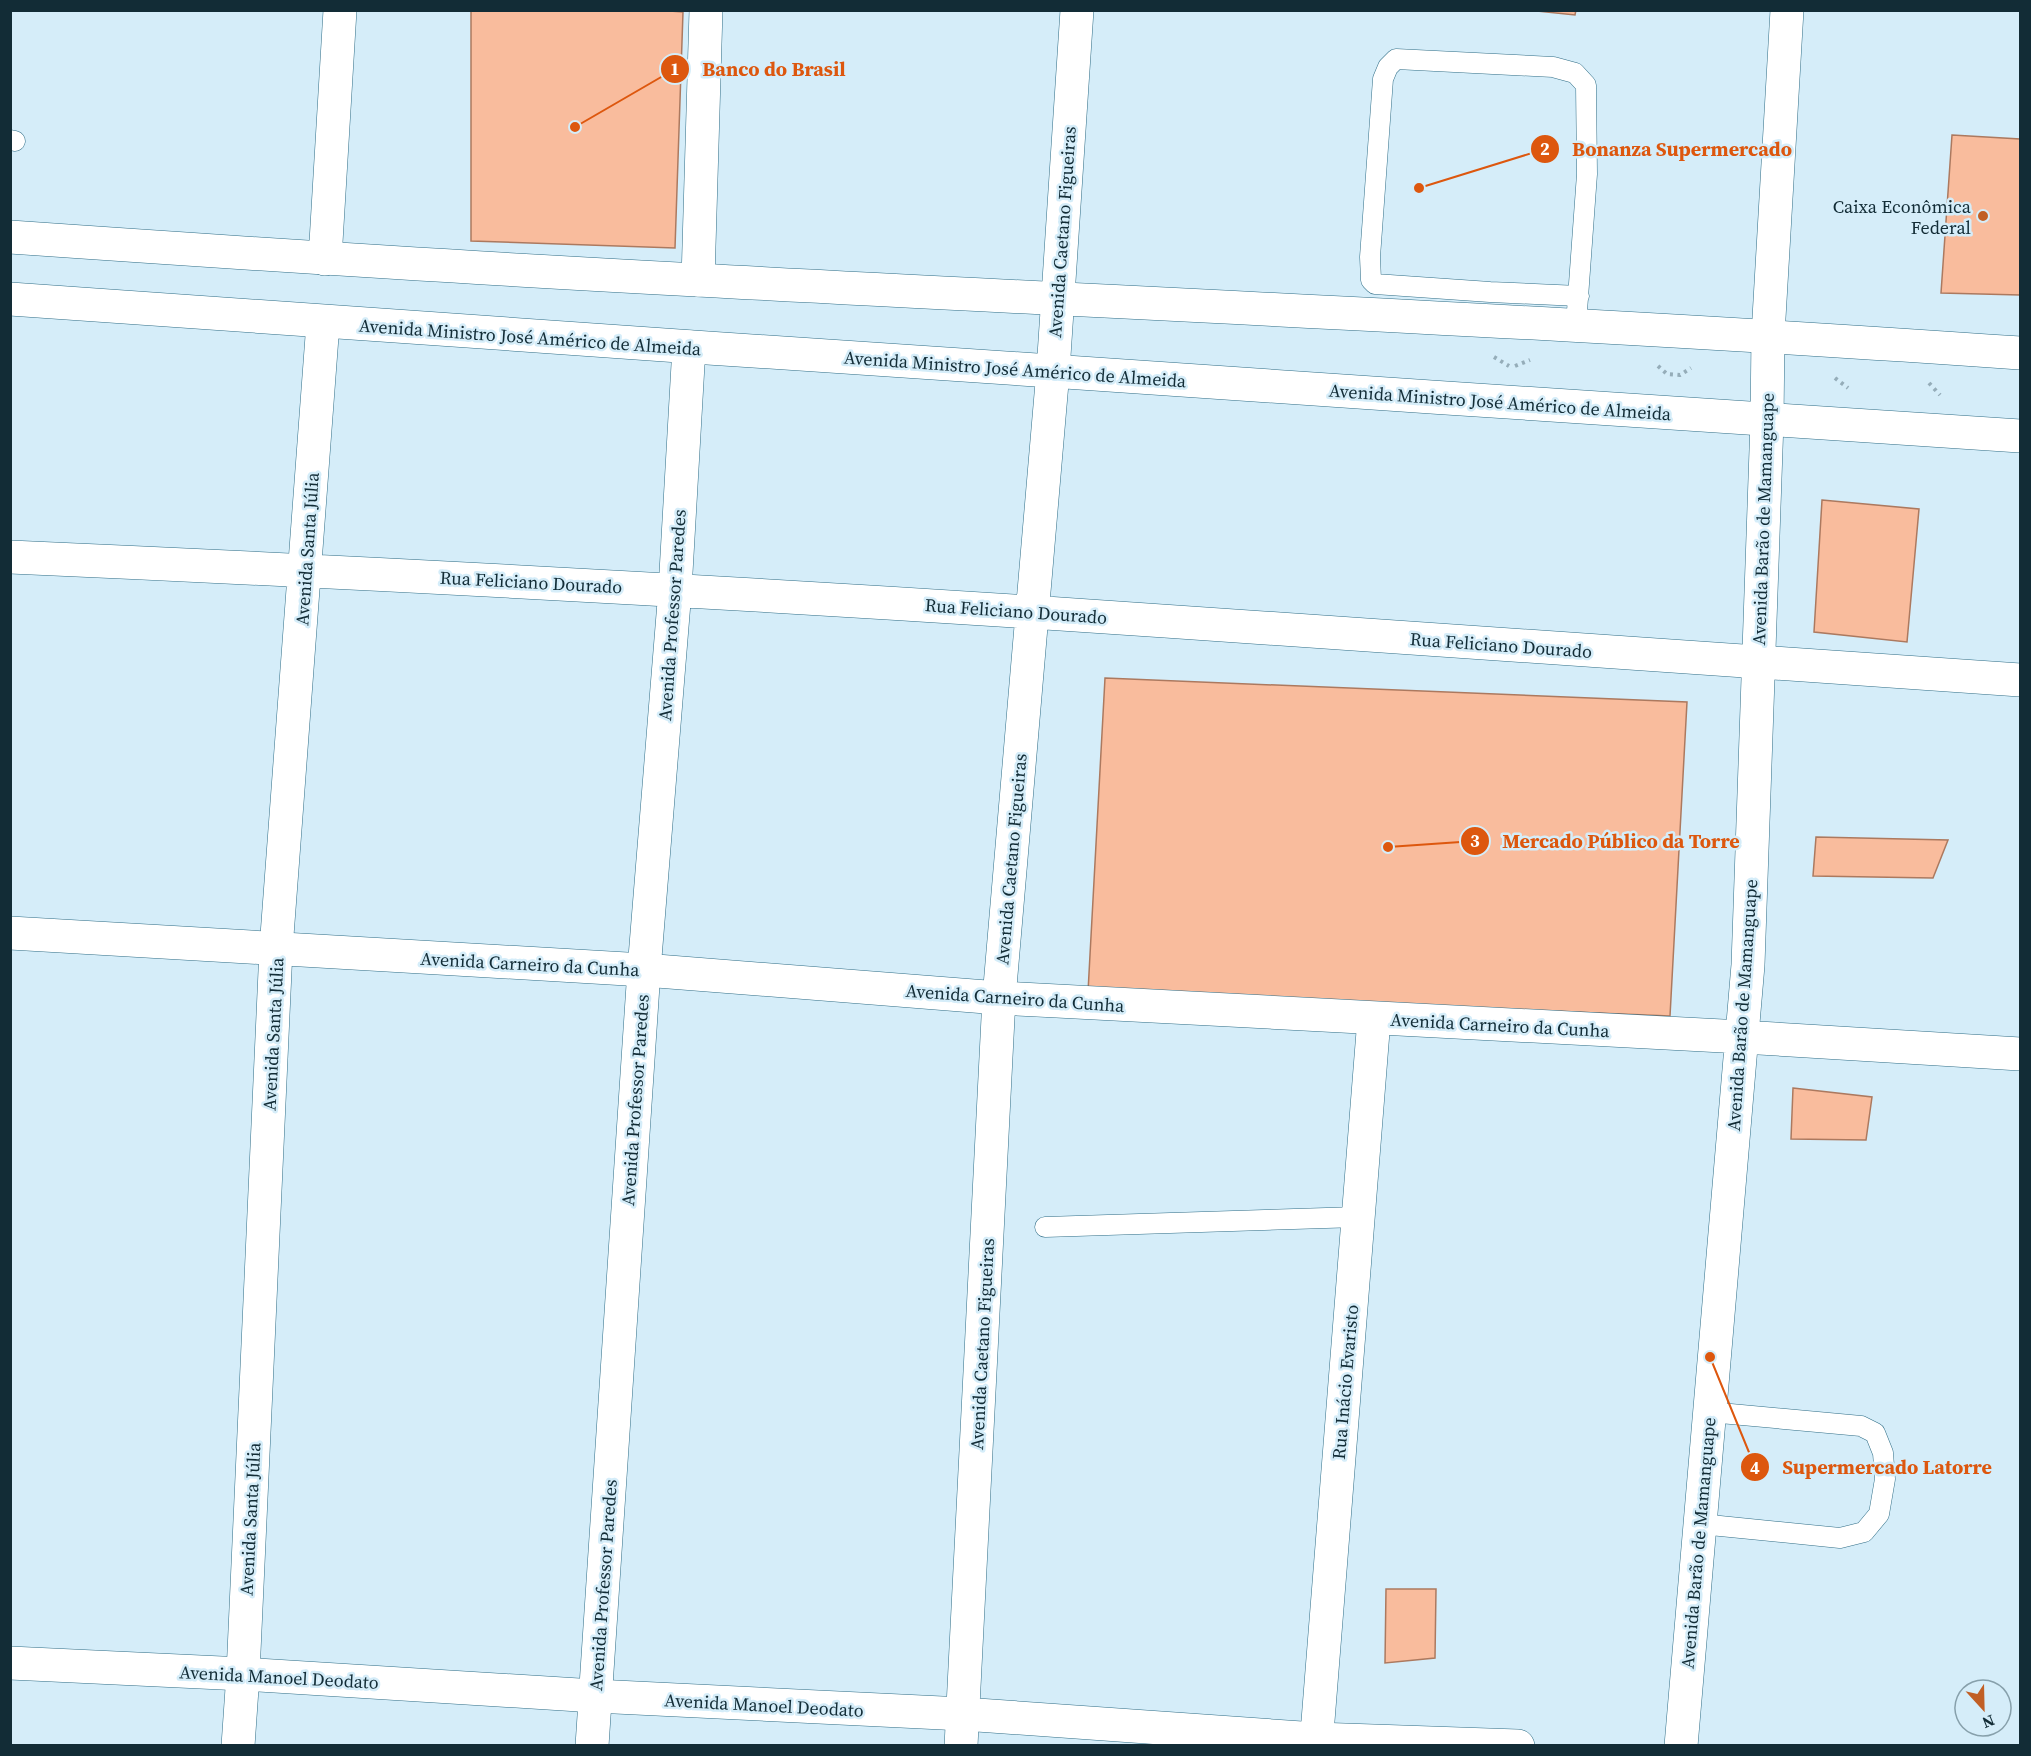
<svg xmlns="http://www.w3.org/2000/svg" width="2031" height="1756" font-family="'Source Serif 4',serif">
<rect width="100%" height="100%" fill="#d5edf9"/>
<path fill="#f9bc9d" stroke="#ac795f" stroke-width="1.5" d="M471,10h185l27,2 -8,236 -204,-7z
M1527,10h49l-1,5z
M1952,135l68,4v156l-79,-2z
M1822,500l97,9 -12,133 -93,-10z
M1105,678l582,24 -17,314 -582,-24z
M1816,837l132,3 -15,38 -120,-2z
M1793,1088l79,9 -6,43 -75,-1z
M1386,1589h50l-1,69 -50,5z"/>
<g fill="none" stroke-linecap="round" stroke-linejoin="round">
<g stroke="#306e87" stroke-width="21">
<path id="lane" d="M10,140l5,1
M1576,325l11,-151 -1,-89 -11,-12 -22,-6 -157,-8 -8,8 -5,12 -13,178 1,23 4,4 115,8 89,4
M1045,1227l313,-10
M1700,1524l140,14 24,-6 15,-18 6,-35 -2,-26 -8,-20 -14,-7 -152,-14"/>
</g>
<g stroke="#306e87" stroke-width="34">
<path id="street" d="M325,259l15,-249
M698,280l8,-270
M10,557c341,15 681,33 1021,55 330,22 660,47 989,68
M238,1746l5,-72 33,-725 47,-626
M592,1746l52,-776 31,-380 14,-243
M961,1746l38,-748 54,-627 24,-361
M1316,1746l58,-727"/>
</g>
<g stroke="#306e87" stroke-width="34">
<path id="secondary" d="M10,933l634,37 355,28 743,39 278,17
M10,1663l233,11 352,22 368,18 353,25 202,7
M1681,1746l67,-781 19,-544 1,-86 19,-325"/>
</g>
<g stroke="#306e87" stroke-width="34">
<path id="primary" d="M10,237c229,16 458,31 687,43 441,24 883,42 1323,73
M10,299c347,27 694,48 1041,72 323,21 646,46 969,65"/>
</g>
<path stroke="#95adb9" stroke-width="4" stroke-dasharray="3 4.5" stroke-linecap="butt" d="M1494,357l15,9
M1515,366l15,-6
M1658,366l9,8 13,1 11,-7
M1835,378l13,10
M1929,383l11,12"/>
<use href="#lane" stroke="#fff" stroke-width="20"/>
<use href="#street" stroke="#fff" stroke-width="33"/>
<use href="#secondary" stroke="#fff" stroke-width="33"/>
<use href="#primary" stroke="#fff" stroke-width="33"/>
</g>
<circle fill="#c15f25" stroke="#d5edf9" stroke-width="2" cx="1983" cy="216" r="6"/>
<g text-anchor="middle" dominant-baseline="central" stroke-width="5" stroke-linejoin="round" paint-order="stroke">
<g font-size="18" fill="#122c36" stroke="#d5edf9" text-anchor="end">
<text x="1971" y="206">Caixa Econômica<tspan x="1971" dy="21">Federal</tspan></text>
</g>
<g font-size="18" fill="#122c36" stroke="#d5edf9">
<text transform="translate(1062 232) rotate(-86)">Avenida Caetano Figueiras</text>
<text transform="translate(530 337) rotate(4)">Avenida Ministro José Américo de Almeida</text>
<text transform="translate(1015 369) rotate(4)">Avenida Ministro José Américo de Almeida</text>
<text transform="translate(1500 402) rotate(4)">Avenida Ministro José Américo de Almeida</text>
<text transform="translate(1763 519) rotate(-88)">Avenida Barão de Mamanguape</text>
<text transform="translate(307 549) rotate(-86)">Avenida Santa Júlia</text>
<text transform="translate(531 582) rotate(3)">Rua Feliciano Dourado</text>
<text transform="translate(1016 611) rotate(4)">Rua Feliciano Dourado</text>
<text transform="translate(672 615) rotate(-86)">Avenida Professor Paredes</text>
<text transform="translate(1501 645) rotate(4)">Rua Feliciano Dourado</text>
<text transform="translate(1011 859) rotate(-85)">Avenida Caetano Figueiras</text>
<text transform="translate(530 964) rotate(3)">Avenida Carneiro da Cunha</text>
<text transform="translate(1015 998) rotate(4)">Avenida Carneiro da Cunha</text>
<text transform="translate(1742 1005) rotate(-86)">Avenida Barão de Mamanguape</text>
<text transform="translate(1500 1025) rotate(3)">Avenida Carneiro da Cunha</text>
<text transform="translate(273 1034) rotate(-87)">Avenida Santa Júlia</text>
<text transform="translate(635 1100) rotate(-86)">Avenida Professor Paredes</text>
<text transform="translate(982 1344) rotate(-87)">Avenida Caetano Figueiras</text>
<text transform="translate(1345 1382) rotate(-85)">Rua Inácio Evaristo</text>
<text transform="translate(250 1519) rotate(-87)">Avenida Santa Júlia</text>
<text transform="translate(1698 1543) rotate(-85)">Avenida Barão de Mamanguape</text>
<text transform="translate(603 1585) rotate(-86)">Avenida Professor Paredes</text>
<text transform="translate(279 1677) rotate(3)">Avenida Manoel Deodato</text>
<text transform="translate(764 1705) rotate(3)">Avenida Manoel Deodato</text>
</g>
</g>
<path fill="none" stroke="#dd570e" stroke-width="2" d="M575 127L675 69M1419 188L1545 149M1388 847L1475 841M1710 1357L1755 1467"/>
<g fill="#dd570e" stroke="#d5edf9" stroke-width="2">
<circle cx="575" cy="127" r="6"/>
<circle cx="1419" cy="188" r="6"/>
<circle cx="1388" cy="847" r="6"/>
<circle cx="1710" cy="1357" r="6"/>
<circle cx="675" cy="69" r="15"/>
<circle cx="1545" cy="149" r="15"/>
<circle cx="1475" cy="841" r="15"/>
<circle cx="1755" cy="1467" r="15"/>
</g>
<g font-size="18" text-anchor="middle" font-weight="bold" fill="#fff">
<text x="675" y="75">1</text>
<text x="1545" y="155">2</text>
<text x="1475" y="847">3</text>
<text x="1755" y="1474">4</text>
</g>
<g font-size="20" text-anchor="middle" font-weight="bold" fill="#dd570e" stroke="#d5edf9" stroke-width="5" stroke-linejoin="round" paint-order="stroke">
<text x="774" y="76">Banco do Brasil</text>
<text x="1682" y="156">Bonanza Supermercado</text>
<text x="1621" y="848">Mercado Público da Torre</text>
<text x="1887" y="1474">Supermercado Latorre</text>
</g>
<rect width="2031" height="1756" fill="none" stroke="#122c36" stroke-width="24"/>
<g transform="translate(1983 1708) rotate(158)"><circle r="28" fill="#d5edf9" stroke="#87a0ab" stroke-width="1.5"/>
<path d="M0-4.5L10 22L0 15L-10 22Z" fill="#c15f25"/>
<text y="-9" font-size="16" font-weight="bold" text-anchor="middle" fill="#122c36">N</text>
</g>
</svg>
